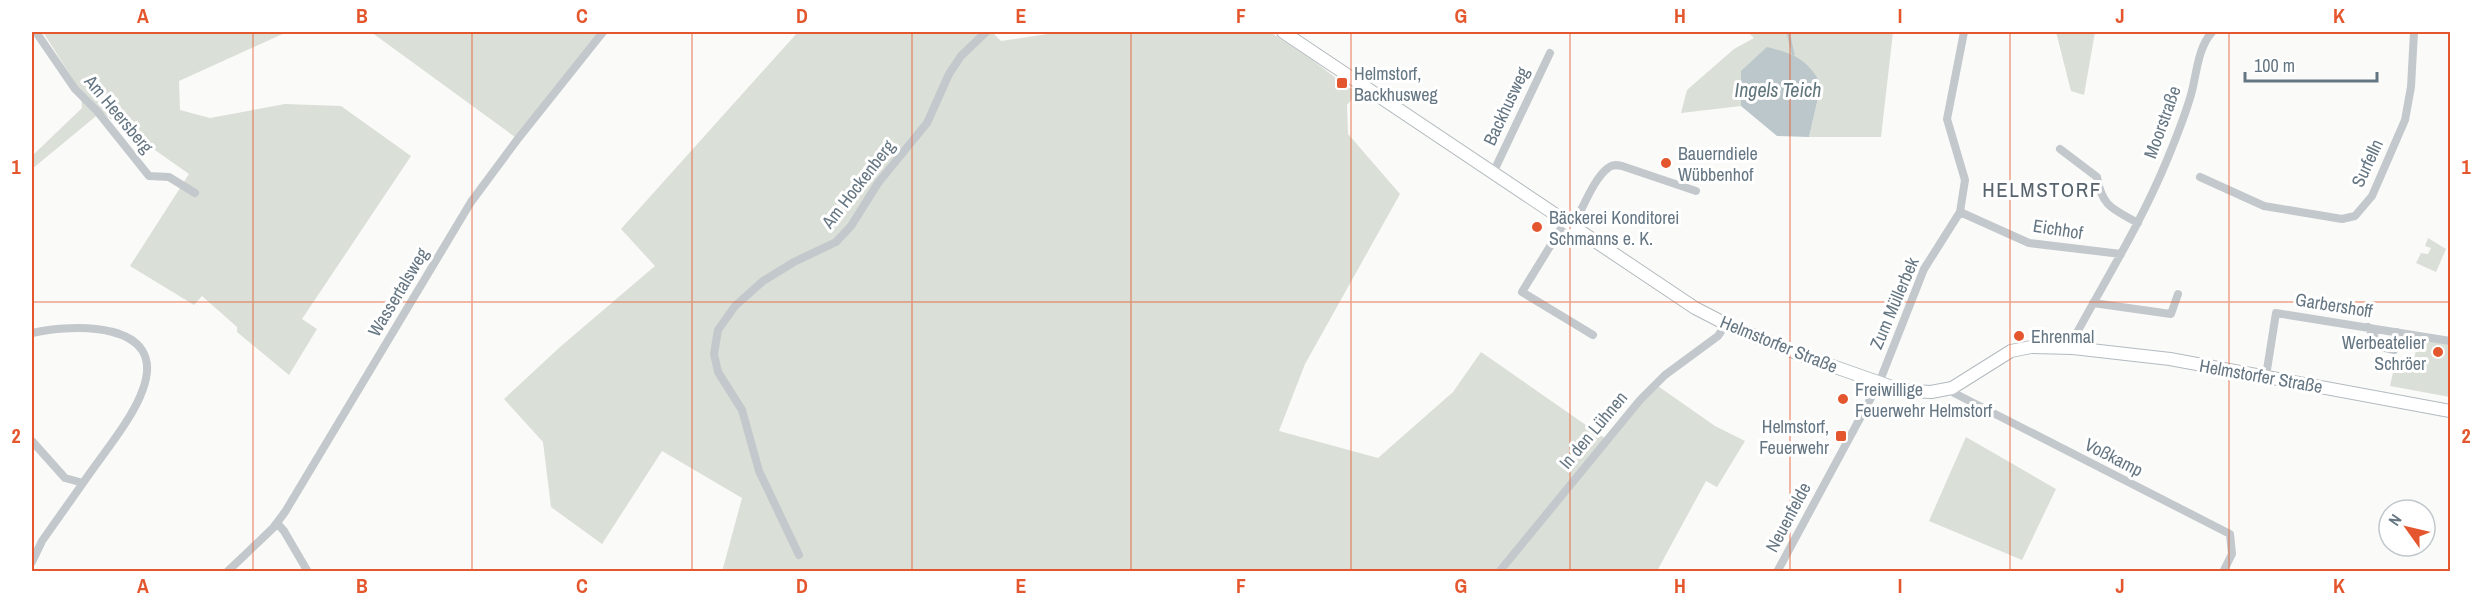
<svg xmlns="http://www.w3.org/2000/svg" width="2482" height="603" font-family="'Archivo Narrow',sans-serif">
<rect width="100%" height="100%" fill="#fafaf8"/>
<path fill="#dadfd7" d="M43,32h244l-108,49 1,29 30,8 75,-14 56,2 70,50 -109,163 15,10 -28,46 -52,-43v-5l-35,-31 -8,9 -64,-39 59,-92 -88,-62 -69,57v-13l50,-48 -1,-16z
M371,32h227l-83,105z
M798,32h194l9,9 60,-9h209l41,27 38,29h6l4,3 -12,14 1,29 52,60 -95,170 -26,67 99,27 75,-66 28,-40 125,87 49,-55 60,42 30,15 -28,46 -11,-6 -49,90 -935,1 20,-74 -80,-47 -60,93 -51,-37 -8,-65 -39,-43 56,-52 95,-81 -34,-37z
M1748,32h145l-12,105h-72l12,-52 -80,-14v35l-60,7 6,-23 47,-41 20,-11z
M2056,32h39l-11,63 -13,-4z
M2428,238l18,11 -10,23 -20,-9 5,-10 7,1 3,-6 -6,-2z
M2419,337l31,4v56l-60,-11 6,-27 17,4z
M1966,437l90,52 -34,71 -93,-39z"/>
<path fill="#bbc7cb" d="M1767,47c27,7 41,12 54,38l-12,52 -32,-1 -36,-30v-35z"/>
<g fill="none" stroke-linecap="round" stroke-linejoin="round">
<path stroke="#bbc7cb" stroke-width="3" d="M1788,32l5,22"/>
<g stroke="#b3babf" stroke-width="14">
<path id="secondary" d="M1283,32l412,276 31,16 75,31 94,33 18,3 18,1 21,-4 59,-37 20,-4 42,1 97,11 280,52"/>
</g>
<path stroke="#c3c8cc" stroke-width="8" d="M36,32l39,57 22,22 52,65 20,1 26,16
M2060,149l37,28c5,30 16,32 41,46
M1493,173l57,-120
M2200,177l64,29 78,13 13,-3 17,-20 33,-76 6,-33 3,-55
M1960,212l69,31 92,11
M1565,222l-43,70 71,43
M1572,227c10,-16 21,-48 36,-59 4,-4 9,-3 14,-2l74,25
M2093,303l78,11 7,-20
M2368,327l13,20 13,3 3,-18
M32,333c40,-9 136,-13 111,56 -10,30 -42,67 -60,94l-18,-5 -33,-37
M2073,348l1,-10c32,-59 67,-115 93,-178 9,-22 19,-46 25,-69 5,-20 6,-43 20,-59
M2266,376l10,-63 174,28
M1952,388l2,5 276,141 2,20 -9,18
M277,523l7,8 24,41
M799,555l-40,-84 -17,-61 -24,-38 -4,-18 4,-24 17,-24 28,-25 31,-19 42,-20 15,-16 27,-43 49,-60 22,-49 12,-18 25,-24
M32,562l10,-21 41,-58
M227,572l46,-44 12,-16 186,-310 46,-62 86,-108
M1499,572l141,-172 25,-25 53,-39 8,-12
M1777,572l102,-189 45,-114 36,-57 5,-32 -18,-61 17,-87"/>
<use href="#secondary" stroke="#fff" stroke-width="12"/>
</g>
<path fill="none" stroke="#e4572e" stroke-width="1.5" stroke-opacity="0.55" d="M253,32v540M472,32v540M692,32v540M912,32v540M1131,32v540M1351,32v540M1570,32v540M1790,32v540M2010,32v540M2229,32v540M32,302h2418"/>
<g fill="#e4572e" stroke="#fff" stroke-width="2">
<rect x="1336" y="77" width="12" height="12" rx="3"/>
<circle cx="1666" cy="163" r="6"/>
<circle cx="1537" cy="227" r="6"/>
<circle cx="2019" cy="336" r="6"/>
<circle cx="2438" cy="352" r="6"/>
<circle cx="1843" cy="399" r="6"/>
<rect x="1835" y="430" width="12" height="12" rx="3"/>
</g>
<g text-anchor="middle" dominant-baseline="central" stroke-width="6" stroke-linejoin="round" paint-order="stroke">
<g font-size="18" fill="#657683" stroke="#fff" text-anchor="start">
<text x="1354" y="73">Helmstorf,<tspan x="1354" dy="21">Backhusweg</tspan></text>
<text x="1678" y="153">Bauerndiele<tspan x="1678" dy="21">Wübbenhof</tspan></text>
<text x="1549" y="217">Bäckerei Konditorei<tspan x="1549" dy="21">Schmanns e. K.</tspan></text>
<text x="2031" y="336">Ehrenmal</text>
<text x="2426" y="342" text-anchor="end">Werbeatelier<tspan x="2426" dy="21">Schröer</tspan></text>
<text x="1855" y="389">Freiwillige<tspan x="1855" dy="21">Feuerwehr Helmstorf</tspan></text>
<text x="1829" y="426" text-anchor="end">Helmstorf,<tspan x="1829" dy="21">Feuerwehr</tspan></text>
</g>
<g font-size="18" fill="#657683" stroke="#fff">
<text transform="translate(1506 106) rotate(-65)">Backhusweg</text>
<text transform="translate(119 114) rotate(50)">Am Heersberg</text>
<text transform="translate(2162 122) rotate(-70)">Moorstraße</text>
<text transform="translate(2367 163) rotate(-65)">Surfelln</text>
<text transform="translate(858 184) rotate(-52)">Am Hockenberg</text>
<text transform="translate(2058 229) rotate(9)">Eichhof</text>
<text transform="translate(398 292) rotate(-59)">Wassertalsweg</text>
<text transform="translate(1894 303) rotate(-67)">Zum Müllerbek</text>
<text transform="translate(2334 305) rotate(9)">Garbershoff</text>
<text transform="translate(1779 344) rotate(22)">Helmstorfer Straße</text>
<text transform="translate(2261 376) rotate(10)">Helmstorfer Straße</text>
<text transform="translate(1593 430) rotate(-50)">In den Lühnen</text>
<text transform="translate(2114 457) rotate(27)">Voßkamp</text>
<text transform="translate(1788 517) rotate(-62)">Neuenfelde</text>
</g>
<g font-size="20" font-style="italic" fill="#60757c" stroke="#fff">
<text x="1778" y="89">Ingels Teich</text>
</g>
<g font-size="21" letter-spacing="1.5" fill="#57646e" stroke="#fff">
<text x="2042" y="189">HELMSTORF</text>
</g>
</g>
<rect width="2482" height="603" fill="none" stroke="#ffffff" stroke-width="66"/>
<g transform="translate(2407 528) rotate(304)"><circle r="28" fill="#ffffff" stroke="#c1c8cd" stroke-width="1.5"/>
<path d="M0-4.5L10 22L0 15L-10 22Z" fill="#e4572e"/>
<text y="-9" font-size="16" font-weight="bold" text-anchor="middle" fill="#657683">N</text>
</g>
<path d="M2245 72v9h132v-9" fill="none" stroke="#657683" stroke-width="3"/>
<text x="2254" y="72" font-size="18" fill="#657683" stroke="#ffffff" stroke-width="4.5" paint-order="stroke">100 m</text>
<rect x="33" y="33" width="2416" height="537" fill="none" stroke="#e4572e" stroke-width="2"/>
<g font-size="20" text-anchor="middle" font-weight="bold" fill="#e4572e">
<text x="143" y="23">A</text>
<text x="362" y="23">B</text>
<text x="582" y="23">C</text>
<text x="802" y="23">D</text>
<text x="1021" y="23">E</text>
<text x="1241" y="23">F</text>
<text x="1461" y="23">G</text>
<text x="1680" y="23">H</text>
<text x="1900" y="23">I</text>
<text x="2120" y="23">J</text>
<text x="2339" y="23">K</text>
<text x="16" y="174">1</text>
<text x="2466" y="174">1</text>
<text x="16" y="443">2</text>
<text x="2466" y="443">2</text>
<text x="143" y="593">A</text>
<text x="362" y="593">B</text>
<text x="582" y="593">C</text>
<text x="802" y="593">D</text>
<text x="1021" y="593">E</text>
<text x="1241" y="593">F</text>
<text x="1461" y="593">G</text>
<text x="1680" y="593">H</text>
<text x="1900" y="593">I</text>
<text x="2120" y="593">J</text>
<text x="2339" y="593">K</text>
</g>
</svg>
